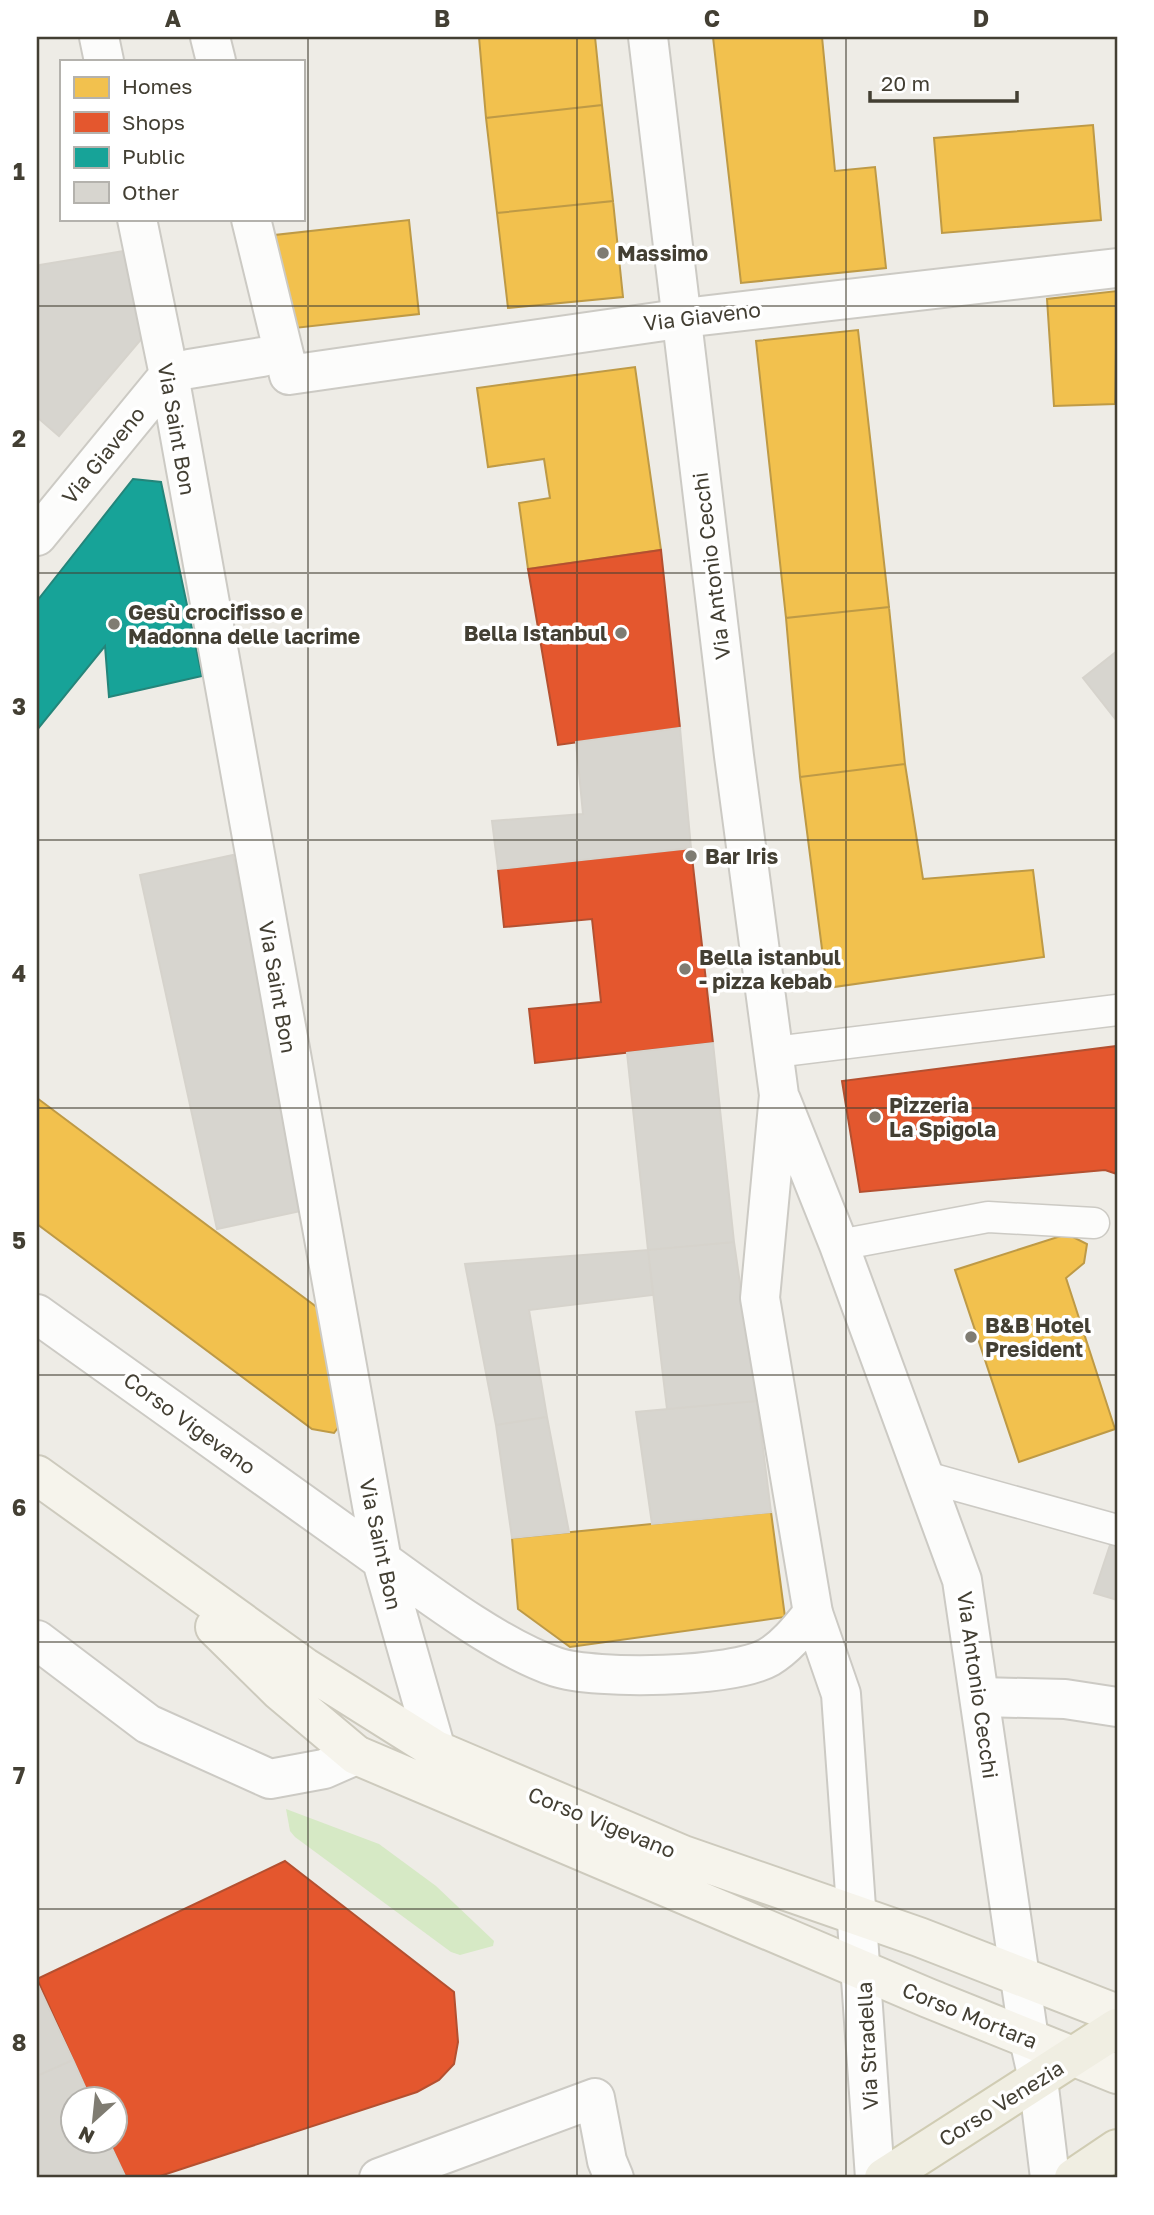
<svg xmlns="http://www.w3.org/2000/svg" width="1154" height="2215" font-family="'Golos Text',sans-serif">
<rect width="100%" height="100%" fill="#eeece6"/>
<path fill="#d6e9c5" d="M286,1809l93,35 57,42 58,55 -1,5 -33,9 -9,-3 -156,-115 -5,-6z"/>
<path fill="#f2c14e" stroke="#be9a46" stroke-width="2" d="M479,37h116l7,68 -116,13z
M713,37h109l13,134 40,-4 11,101 -145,15z
M602,105l11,96 -116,12 -11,-95z
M1093,125l8,95 -159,13 -8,-95z
M613,201l10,96 -115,11 -11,-95z
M409,220l10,94 -133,15 -11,-94z
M1117,291l-2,113 -61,2 -7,-107z
M858,330l31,277 -103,11 -30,-277z
M635,367l26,183 -133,19 -9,-66 31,-5 -6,-39 -56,8 -11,-79z
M889,607l16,157 -105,13 -14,-159z
M905,764l18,115 110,-9 11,87 -217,31 -27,-211z
M37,1098l285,213 18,114 -6,8 -22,-4 -275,-205z
M1067,1234l20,10 -3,19 -18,15 49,151 -96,33 -64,-192z
M771,1512l14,105 -215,30 -52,-38 -6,-71z"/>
<path fill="#e4572e" stroke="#b45030" stroke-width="2" d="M661,550l19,178 -122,17 -30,-176z
M691,848l22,195 -178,20 -6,-54 72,-7 -9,-83 -88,8 -6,-58z
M1117,1046v128l-12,-4 -245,22 -18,-111z
M285,1861l169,131 4,50 -4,22 -15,16 -22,12 -263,86h-28l-17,-36h7v-42h-25l-54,-121z"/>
<path fill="#17a398" stroke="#24857a" stroke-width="2" d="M133,479l28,3 41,194 -93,21 -4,-51 -68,84v-129z"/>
<path fill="#d7d5cf" stroke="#d6d3cc" stroke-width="2" d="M130,250l19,80 -90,106 -22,-19v-147l3,-5z
M1117,651v70l-34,-43z
M680,728l11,120 -193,21 -6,-48 91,-7 -7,-72z
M233,855l77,354 -93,20 -77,-354z
M713,1043l21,199 -86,8 -21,-197z
M734,1242l23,159 -90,8 -19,-159z
M648,1250l5,45 -124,15 18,107 -51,8 -31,-161z
M757,1401l14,111 -119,12 -16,-112z
M547,1417l22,115 -57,6 -16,-113z
M1112,1539l5,2v59l-23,-7z
M37,1983l36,77 -36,16z
M73,2060l18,40h-17v42h35l17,36h-89v-102z"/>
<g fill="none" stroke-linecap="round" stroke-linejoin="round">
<g stroke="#cccac4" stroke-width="33">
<path id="service" d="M775,1052l342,-42
M839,1245l149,-28 106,6
M926,1477l191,53"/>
</g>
<g stroke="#cccac4" stroke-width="42">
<path id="pedestrian" d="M189,369l73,-12"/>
</g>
<g stroke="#cccac4" stroke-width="42">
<path id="minor" d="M99,37l5,24
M210,37l6,24
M137,219l32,156 213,1186 54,189
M251,219l38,156 403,-58 425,-49
M37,536l132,-161
M37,1314c106,76 212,151 318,227 55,39 138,105 201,126 39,13 177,11 213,-10 18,-11 31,-28 44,-44
M37,1640l111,84 122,55 54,-10 32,-14
M980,1697l85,2 52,8
M379,2178l216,-80 12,63 7,17"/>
</g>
<g stroke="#cccac4" stroke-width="42">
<path id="tertiary" d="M648,37l86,719 45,339 -19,203 53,315 28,81 34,484
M781,1100l58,145 123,335 67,459 9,40 12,99"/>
</g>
<g stroke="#cdcabd" stroke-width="42">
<path id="secondary" d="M37,1475l267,192 132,83 247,105 236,82 198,77
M215,1627l65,64 76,64 572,243 189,76"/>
</g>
<g stroke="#d0ccb3" stroke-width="42">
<path id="primary" d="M884,2178l233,-150
M1074,2178l43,-29"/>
</g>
<use href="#service" stroke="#fcfcfb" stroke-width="30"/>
<use href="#pedestrian" stroke="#fcfcfb" stroke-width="38"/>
<use href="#minor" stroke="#fcfcfb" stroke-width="38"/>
<use href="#tertiary" stroke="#fcfcfb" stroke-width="38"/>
<use href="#secondary" stroke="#f6f4ec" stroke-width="38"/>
<use href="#primary" stroke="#f0eee2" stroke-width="38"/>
</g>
<path fill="none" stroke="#433f33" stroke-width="2" stroke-opacity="0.55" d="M308,37v2141M577,37v2141M846,37v2141M37,306h1080M37,573h1080M37,840h1080M37,1108h1080M37,1375h1080M37,1642h1080M37,1909h1080"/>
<g fill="#7f7c72" stroke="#fff" stroke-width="2.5">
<circle cx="603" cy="253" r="7"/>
<circle cx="114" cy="624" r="7"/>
<circle cx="621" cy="633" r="7"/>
<circle cx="691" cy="856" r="7"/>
<circle cx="685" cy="969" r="7"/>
<circle cx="875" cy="1117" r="7"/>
<circle cx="971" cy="1337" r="7"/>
</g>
<g text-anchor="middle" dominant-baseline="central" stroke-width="7" stroke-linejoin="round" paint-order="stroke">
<g font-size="21" font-weight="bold" fill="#433f33" stroke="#fff" text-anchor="start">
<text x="617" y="253">Massimo</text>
<text x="128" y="612">Gesù crocifisso e<tspan x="128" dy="24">Madonna delle lacrime</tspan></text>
<text x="607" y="633" text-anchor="end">Bella Istanbul</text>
<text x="705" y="856">Bar Iris</text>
<text x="699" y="957">Bella istanbul<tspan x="699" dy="24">- pizza kebab</tspan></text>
<text x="889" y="1105">Pizzeria<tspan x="889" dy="24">La Spigola</tspan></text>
<text x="985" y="1325">B&amp;B Hotel<tspan x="985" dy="24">President</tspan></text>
</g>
<g font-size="21" fill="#433f33" stroke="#fff">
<text transform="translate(702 316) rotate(-7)">Via Giaveno</text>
<text transform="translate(177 429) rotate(80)">Via Saint Bon</text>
<text transform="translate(103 455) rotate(-51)">Via Giaveno</text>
<text transform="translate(711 566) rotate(-97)">Via Antonio Cecchi</text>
<text transform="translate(278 987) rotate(80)">Via Saint Bon</text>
<text transform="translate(190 1423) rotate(36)">Corso Vigevano</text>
<text transform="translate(381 1544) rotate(78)">Via Saint Bon</text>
<text transform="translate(978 1685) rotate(82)">Via Antonio Cecchi</text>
<text transform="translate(602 1822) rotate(22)">Corso Vigevano</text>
<text transform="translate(970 2015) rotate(22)">Corso Mortara</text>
<text transform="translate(867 2046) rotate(-93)">Via Stradella</text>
<text transform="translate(1001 2103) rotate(-32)">Corso Venezia</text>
</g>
</g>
<rect width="1154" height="2215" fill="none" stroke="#ffffff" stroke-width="77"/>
<rect x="60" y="60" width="245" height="161" fill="#ffffff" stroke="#b4b2ad" stroke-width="2"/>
<rect x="74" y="77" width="35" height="21" fill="#f2c14e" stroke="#b4b2ad" stroke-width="2"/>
<text x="122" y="94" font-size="21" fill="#433f33">Homes</text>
<rect x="74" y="112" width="35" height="21" fill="#e4572e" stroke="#b4b2ad" stroke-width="2"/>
<text x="122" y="130" font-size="21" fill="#433f33">Shops</text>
<rect x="74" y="147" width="35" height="21" fill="#17a398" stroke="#b4b2ad" stroke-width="2"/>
<text x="122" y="164" font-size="21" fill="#433f33">Public</text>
<rect x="74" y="182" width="35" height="21" fill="#d7d5cf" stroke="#b4b2ad" stroke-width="2"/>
<text x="122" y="200" font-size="21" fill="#433f33">Other</text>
<g transform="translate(94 2120) rotate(207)"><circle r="33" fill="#ffffff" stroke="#b4b2ad" stroke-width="2"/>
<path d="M0-5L12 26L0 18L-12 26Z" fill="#7f7c72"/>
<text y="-10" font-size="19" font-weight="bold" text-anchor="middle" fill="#433f33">N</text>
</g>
<path d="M870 91v10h147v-10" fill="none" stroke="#433f33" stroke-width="3.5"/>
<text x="881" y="91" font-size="21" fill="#433f33" stroke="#ffffff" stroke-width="5" paint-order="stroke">20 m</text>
<rect x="38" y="38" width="1078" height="2138" fill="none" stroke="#433f33" stroke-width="2.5"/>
<g font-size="23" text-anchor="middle" font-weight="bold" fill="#433f33">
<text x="173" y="27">A</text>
<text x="442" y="27">B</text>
<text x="712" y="27">C</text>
<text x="981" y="27">D</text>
<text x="19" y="180">1</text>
<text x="19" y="447">2</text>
<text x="19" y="715">3</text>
<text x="19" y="982">4</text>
<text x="19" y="1249">5</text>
<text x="19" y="1516">6</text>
<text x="19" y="1784">7</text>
<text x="19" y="2051">8</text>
</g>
</svg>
